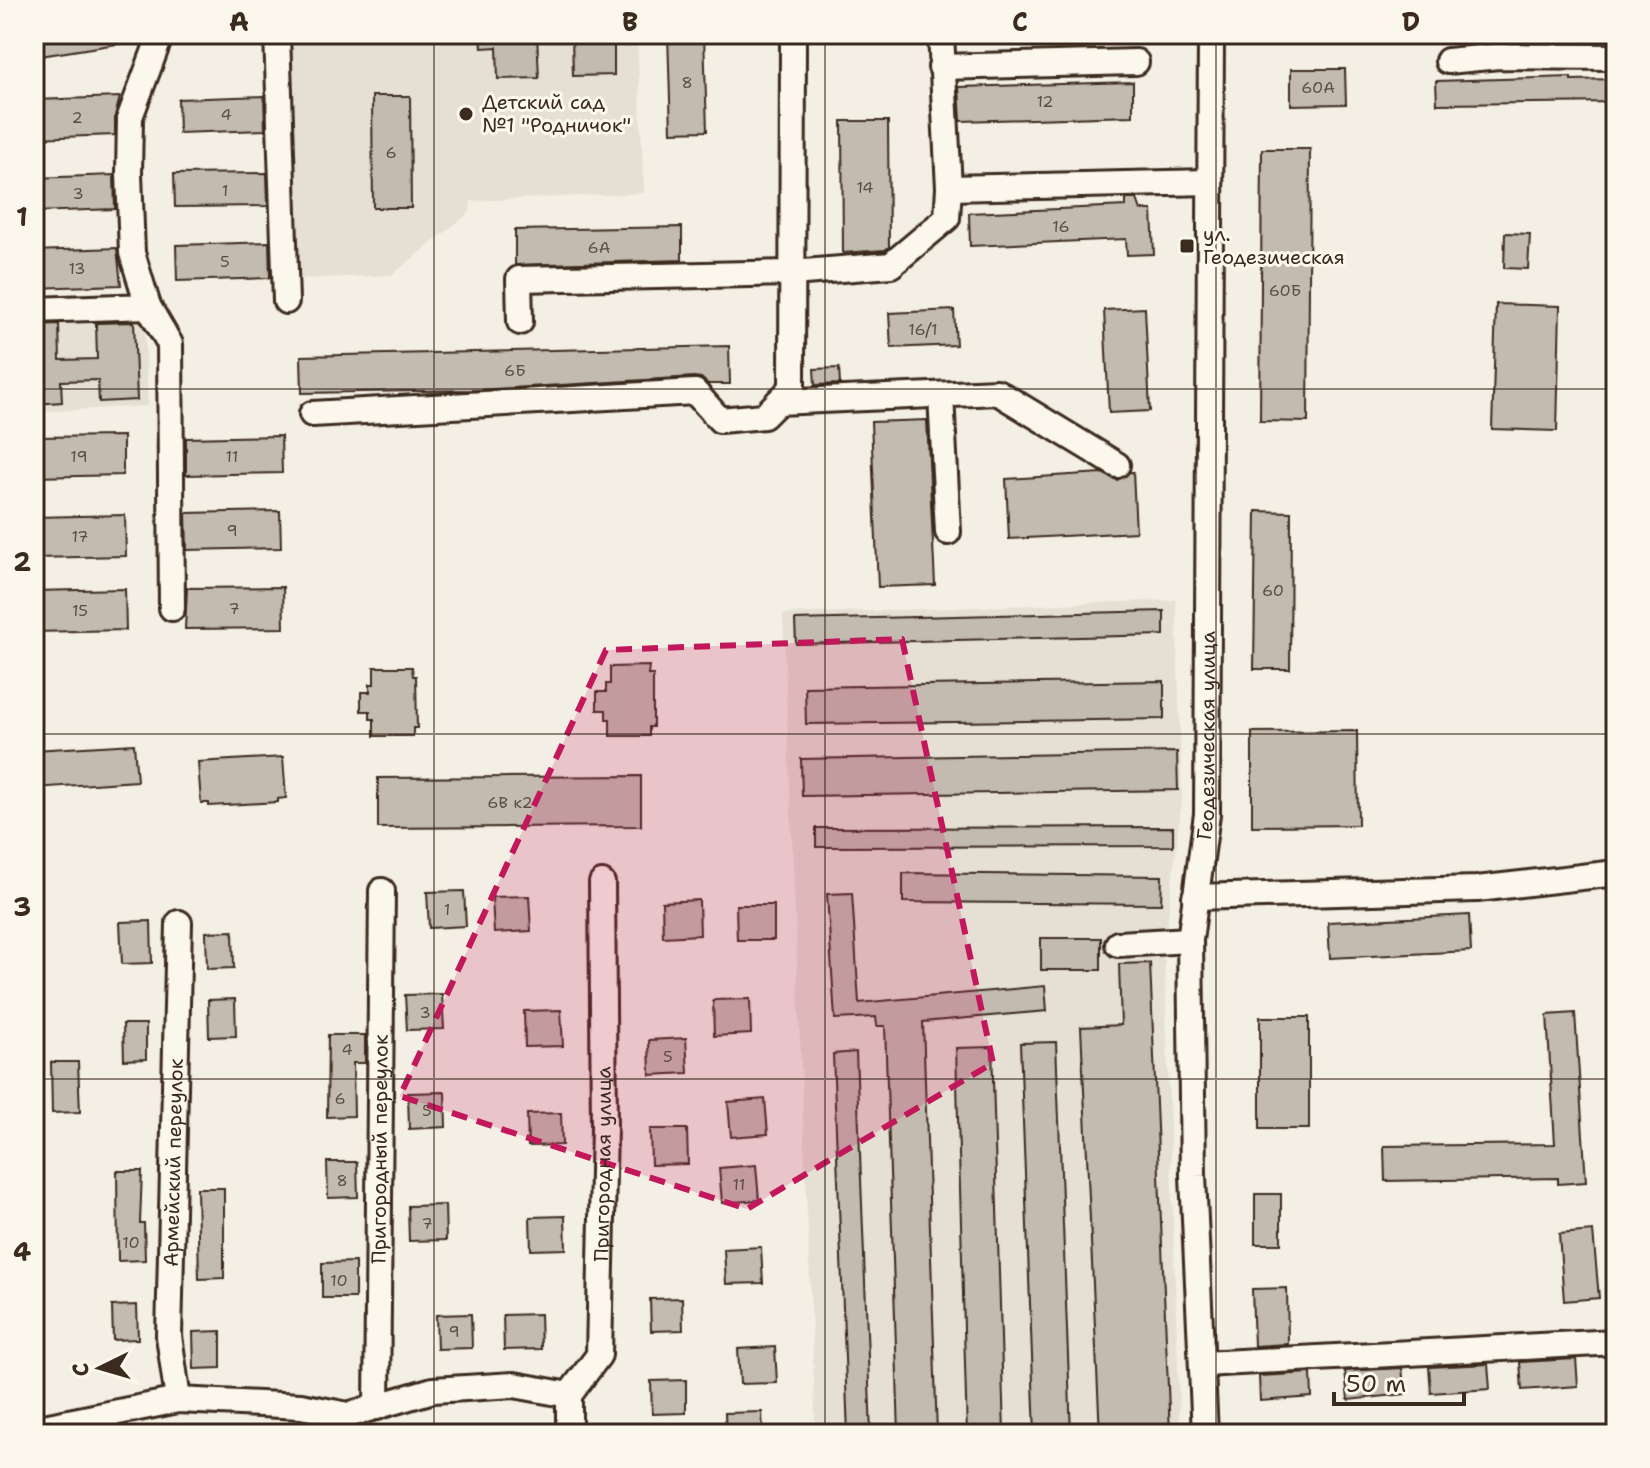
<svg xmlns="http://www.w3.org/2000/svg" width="1650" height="1468" font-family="'Shantell Sans',sans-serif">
<rect width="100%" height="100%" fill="#f3efe4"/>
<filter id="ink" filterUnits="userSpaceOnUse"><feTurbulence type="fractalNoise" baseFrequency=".0125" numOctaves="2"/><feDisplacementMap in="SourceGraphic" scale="16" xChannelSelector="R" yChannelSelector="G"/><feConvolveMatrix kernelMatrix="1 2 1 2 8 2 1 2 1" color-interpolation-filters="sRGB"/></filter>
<g filter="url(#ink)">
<path fill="#e5dfd4" d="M289,34h348l7,159 -173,8 -1,11 -78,63 -94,4z
M144,313l4,93 -114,6v-93z
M1176,600l6,199 -18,151 16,484h-364l-33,-820z"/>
<path fill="#c3bbb0" stroke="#3b2a1e" stroke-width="2" d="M34,34h96v8l-96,15z
M481,34h56l2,44 -41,1 -1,-32 -15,1z
M572,34h29v7h13v34l-41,1z
M668,34h36l3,97 -36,1z
M1291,69h54l1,35 -55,1z
M1571,77v3l45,-1v23l-179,2 -1,-23z
M1133,82v34l-172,5 -2,-34z
M264,96l1,34 -86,3 -1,-34z
M372,96h38l1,112h-38z
M120,97l-5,19v19l-81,3v-38z
M842,121h46l1,126 -4,3 -42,3z
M1262,149h48l-2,273 -48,-1z
M267,173l1,33 -93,1 -1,-33z
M114,175l1,34 -81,3v-34z
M1126,199h11l4,11h11l2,44 -27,1 -1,-16 -156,7 -1,-33 157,-7z
M682,227v33l-167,5v-35z
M1505,233l25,1 -2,35 -24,-1z
M269,242l1,36 -93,3 -1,-36z
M117,248l4,37 -87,3v-37z
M1496,304l64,2 -3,125 -65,-2z
M1145,308l5,103 -41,2 -5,-103z
M954,310l2,35 -65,3 -2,-35z
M134,322l3,78 -38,2 -1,-22 -37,1 1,21 -28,2v-79l25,-1 1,36 37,-1 -1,-36z
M729,346l1,38h-22l-7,-6 -7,-1 -217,13 -175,3 -1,-37z
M839,368l1,16 -25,1 -1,-16z
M927,420l8,165 -57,2 -7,-165z
M123,436v39l-89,2v-40z
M281,436l1,37 -96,2v-37z
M1130,472h3l3,60 -127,7 -3,-60 96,-6 15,7z
M280,511l1,37 -94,2 -1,-37z
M1256,511l35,1 -1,157h-36z
M125,515l1,41 -92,2v-41z
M283,587l1,41 -99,1 2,-41z
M125,589l1,41 -92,2v-41z
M1164,611v24l-368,9 -1,-24z
M649,666l-1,9h5v52h-4v9h-39v-17h-4v-9h-9v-18h9v-8h4v-17z
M374,667h38l1,9h3l1,52h-4v8h-39v-17h-4v-8h-9v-19h9v-8h4z
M1164,681v38l-358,5 -1,-37z
M1357,731l1,94 -106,1v-94z
M134,744l3,37 -103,7v-38z
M1177,752l1,38 -376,6 -1,-37z
M283,757l3,41 -8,1v3l-69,4v-3h-8l-3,-41z
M641,776v50l-263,2v-50z
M1173,827v19l-357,1v-19z
M903,873l259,3 -1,28 -258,-2z
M464,891l2,35 -37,2 -2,-36z
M852,893l7,110 186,-17 2,25 -124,11 14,412h-38l-14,-408h-8l-1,-9 -41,2 -8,-125z
M529,896l2,35 -37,2 -2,-36z
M699,900l1,35 -37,2 -1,-35z
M736,905h38v35h-37z
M1469,915l2,36 -141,7 -2,-36z
M151,921l1,42 -30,1 -2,-42z
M233,931l1,37 -27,1 -1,-37z
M1041,938h60v32h-60z
M1150,963l20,471h-70l-19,-407 40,-2 -2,-61z
M442,994l2,35 -37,1 -2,-35z
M235,999l1,37 -27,1 -1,-37z
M750,999l1,35 -37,2 -1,-36z
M561,1010l2,36 -38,1 -1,-36z
M1575,1013l11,169 -28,2v-6l-173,3 -1,-35 171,-2 -8,-129z
M1260,1017h49v112h-49z
M123,1024h23v35l-22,1z
M328,1035h37v28h-12l1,53 -27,1z
M686,1038l2,35 -38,2 -1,-35z
M1056,1042l15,392h-36l-15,-391z
M992,1047l12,387h-37l-11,-386z
M856,1052l15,382h-23l-15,-380z
M51,1062h27l2,50 -28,1z
M445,1092l1,35 -37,2 -1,-36z
M765,1099l3,35 -37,3 -3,-35z
M561,1113l1,32 -34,1 -1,-32z
M650,1129h37l1,35 -37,1z
M327,1162h30l1,35 -30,1z
M756,1165l3,35 -37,3 -3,-35z
M117,1171h25l-2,52h4l1,37 -27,1z
M197,1188h27v90l-25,1z
M1255,1194h26v50h-26z
M445,1205l1,35 -37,1 -1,-35z
M565,1216l1,33 -35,1 -1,-33z
M1593,1231l6,67 -35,3 -5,-67z
M761,1247l2,36 -37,1 -2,-35z
M355,1262v36h-33v-35z
M1287,1288l1,56 -34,2 -2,-57z
M682,1298l1,32 -32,1 -1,-32z
M137,1305l1,34 -25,1 -1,-34z
M471,1314l1,34 -35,1 -1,-34z
M540,1314l1,35 -37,1 -1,-35z
M221,1331v37l-27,1 -1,-37z
M775,1347l2,36 -37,1 -2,-35z
M1576,1359l2,27 -56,4 -2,-28z
M1488,1364l2,25 -59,4 -2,-26z
M1402,1368l3,26 -57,6 -3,-29z
M1311,1373l1,24 -52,4 -1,-25z
M686,1380v33l-34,1 -1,-33z
M762,1412l1,22h-37l-1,-21z"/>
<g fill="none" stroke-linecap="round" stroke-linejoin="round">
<g stroke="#3b2a1e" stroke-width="30">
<g id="minor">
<path d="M277,34l9,267"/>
<path d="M1448,61l51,-5 117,1"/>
<path d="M941,67l195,-5"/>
<path d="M949,188l261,-6"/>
<path d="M148,306l22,38 2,264"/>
<path d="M34,310l114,-4 -16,-53 -3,-79 1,-57 31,-83"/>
<path d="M520,322l-1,-43 273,-6 99,-8 56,-47 2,-30 -8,-154"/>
<path d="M941,395l7,137"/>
<path d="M778,402l219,-10 120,73"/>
<path d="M312,414l383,-22 25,28 44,-4 28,-28 1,-354"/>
<path d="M1195,897l282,-8 139,-16"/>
<path d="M1118,944l72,-4"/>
<path d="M1203,1364l413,-22"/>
<path id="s1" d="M178,1400l-9,-64 10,-413"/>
<path id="s2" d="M377,1407l5,-516"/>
<path d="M34,1429l144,-29 123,6 47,9 85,-25 81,-5 55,10"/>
<path id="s3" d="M569,1434v-39l30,-40 5,-228 -2,-244"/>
<path id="s4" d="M1205,1434l-12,-258 -3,-236 17,-126 4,-780"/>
</g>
</g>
<use href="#minor" stroke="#fbf7ec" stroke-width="24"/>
</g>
</g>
<path fill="#c2185b" fill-opacity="0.2" stroke="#c2185b" stroke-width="6" stroke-dasharray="16 10" stroke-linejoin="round" d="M902,639l91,424 -246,146 -347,-113 206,-446z"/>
<path fill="none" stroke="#3b2a1e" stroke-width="2" stroke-opacity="0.55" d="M434,34v1400M825,34v1400M1216,34v1400M34,389h1582M34,734h1582M34,1079h1582"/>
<g fill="#3b2a1e" stroke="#fbf7ec" stroke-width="3">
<circle cx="466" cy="114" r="8"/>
<rect x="1179" y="238" width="16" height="16" rx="4"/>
</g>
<g text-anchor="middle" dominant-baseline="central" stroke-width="6" stroke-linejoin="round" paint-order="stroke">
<g font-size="16" fill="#5d4e42">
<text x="687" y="82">8</text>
<text x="1318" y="87">60А</text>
<text x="1045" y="101">12</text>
<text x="226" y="114">4</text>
<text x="77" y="117">2</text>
<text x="391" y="152">6</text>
<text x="865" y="187">14</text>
<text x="225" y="190">1</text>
<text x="78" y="193">3</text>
<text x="1061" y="226">16</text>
<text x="599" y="247">6А</text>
<text x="225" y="261">5</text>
<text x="77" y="268">13</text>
<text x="1285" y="290">60Б</text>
<text x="923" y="329">16/1</text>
<text x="515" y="370">6Б</text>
<text x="79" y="456">19</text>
<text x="232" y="456">11</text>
<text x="232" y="530">9</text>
<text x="80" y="536">17</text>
<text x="1273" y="590">60</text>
<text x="234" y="608">7</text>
<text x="80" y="610">15</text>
<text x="510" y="802">6В к2</text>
<text x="447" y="909">1</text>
<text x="425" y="1012">3</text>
<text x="347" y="1049">4</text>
<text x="668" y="1056">5</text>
<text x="340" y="1098">6</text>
<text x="427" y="1110">5</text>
<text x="342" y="1180">8</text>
<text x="739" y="1184">11</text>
<text x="427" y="1223">7</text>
<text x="131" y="1242">10</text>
<text x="339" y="1280">10</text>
<text x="454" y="1331">9</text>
</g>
<g font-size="20" fill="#3b2a1e" stroke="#fbf7ec" text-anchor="start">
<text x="482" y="102">Детский сад<tspan x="482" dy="23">№1 "Родничок"</tspan></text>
<text x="1203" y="234">ул.<tspan x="1203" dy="23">Геодезическая</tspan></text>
</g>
<g font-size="20" fill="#3b2a1e" stroke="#fbf7ec">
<text stroke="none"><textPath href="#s4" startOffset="700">Геодезическая улица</textPath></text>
<text stroke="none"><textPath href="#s2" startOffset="258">Пригородный переулок</textPath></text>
<text stroke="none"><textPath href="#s1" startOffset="238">Армейский переулок</textPath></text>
<text stroke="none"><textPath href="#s3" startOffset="280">Пригородная улица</textPath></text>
</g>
</g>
<rect width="1650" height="1468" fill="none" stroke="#fbf7ec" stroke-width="88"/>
<g transform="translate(100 1368) rotate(265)" stroke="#fbf7ec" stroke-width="6" paint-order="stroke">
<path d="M0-6L14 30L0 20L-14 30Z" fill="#3b2a1e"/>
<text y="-12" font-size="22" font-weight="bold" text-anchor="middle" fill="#3b2a1e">С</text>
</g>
<path d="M1334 1392v12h130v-12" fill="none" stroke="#3b2a1e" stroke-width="4"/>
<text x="1346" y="1392" font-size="24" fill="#3b2a1e" stroke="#fbf7ec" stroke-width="6" paint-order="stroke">50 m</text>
<rect x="44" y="44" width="1562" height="1380" fill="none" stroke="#3b2a1e" stroke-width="3"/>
<g font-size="26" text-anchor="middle" font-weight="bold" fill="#3b2a1e">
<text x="239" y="31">A</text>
<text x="630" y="31">B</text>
<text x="1020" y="31">C</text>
<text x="1411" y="31">D</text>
<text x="22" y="226">1</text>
<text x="22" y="571">2</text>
<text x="22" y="916">3</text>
<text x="22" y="1261">4</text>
</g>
</svg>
